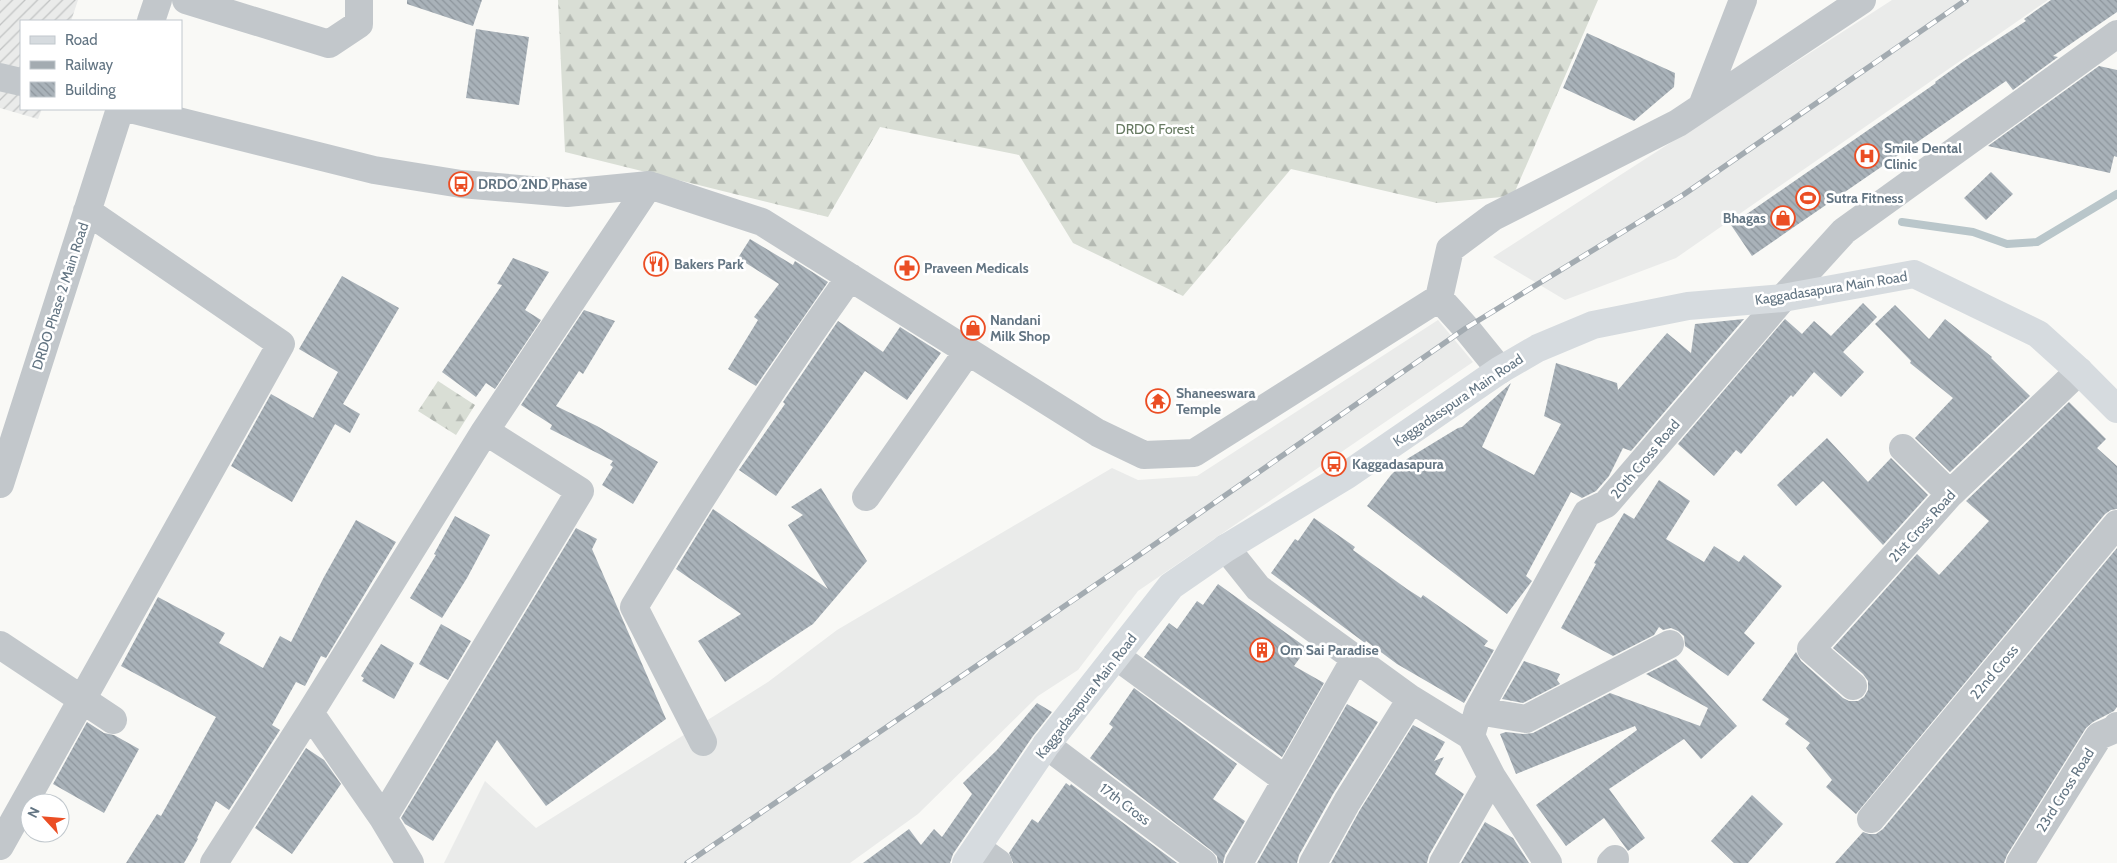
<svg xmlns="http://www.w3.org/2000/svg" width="2117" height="863" font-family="Cabin,sans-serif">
<defs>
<pattern id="industrial-furrows" width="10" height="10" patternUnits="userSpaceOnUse" patternTransform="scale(1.25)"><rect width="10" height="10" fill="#eaebea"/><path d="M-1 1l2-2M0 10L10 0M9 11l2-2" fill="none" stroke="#c1c3c3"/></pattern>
<pattern id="forest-firs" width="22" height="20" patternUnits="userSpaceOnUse" patternTransform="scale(1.25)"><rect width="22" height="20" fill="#d9ded5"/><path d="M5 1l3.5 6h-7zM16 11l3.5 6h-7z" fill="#b4b9b2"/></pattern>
<pattern id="building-back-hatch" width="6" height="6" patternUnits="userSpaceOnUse" patternTransform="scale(1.25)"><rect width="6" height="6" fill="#a9b2b9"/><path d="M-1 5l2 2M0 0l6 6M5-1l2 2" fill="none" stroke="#8d959c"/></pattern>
</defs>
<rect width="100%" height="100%" fill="#f9f9f6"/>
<path fill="#eaebea" d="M1892,0h156l-372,258 -111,42 -72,-43z
M1438,320l35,42 -335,229 -60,79 -40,26 -120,118 -68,49h-406l41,-82 51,47 232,-146 69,-52 275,-162 26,12 59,-4z"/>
<path fill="url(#industrial-furrows)" d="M0,0h78l-7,21h-50v88h21l-4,10 -38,-11z"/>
<path fill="url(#forest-firs)" d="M558,0h1040l-85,196 -76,7 -146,-34 -108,127 -110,-53 -54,-88 -139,-28 -52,90 -263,-65z
M438,381l37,24 -19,30 -38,-24z"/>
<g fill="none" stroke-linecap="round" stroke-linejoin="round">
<path stroke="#b9c6ca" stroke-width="8" d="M1902,222l71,10 34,12 30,-2 80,-48"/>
</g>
<path fill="url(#building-back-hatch)" d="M407,0h75l-9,26 -66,-22z
M2051,0h66v12l-64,44 5,1 -45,33 -7,-9 -254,175 -21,-31 205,-142 -1,-1 29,-21 62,-40 -2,-2z
M476,29l53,8 -10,68 -53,-7z
M1587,33l88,40 -1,14 -40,34 -71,-33z
M2099,66l18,4v87l-3,-1 -4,17 -122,-27z
M1991,172l22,22 -27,26 -22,-22z
M750,239l43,26 2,-4 33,21 -72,104 -28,-17 30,-49 -4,-3 25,-33 -41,-26z
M513,258l36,14 -24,38 16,10 -46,69 -9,-6 -10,14 -34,-25 60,-87 -5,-1z
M342,276l57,32 -56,96 17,10 -10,19 -15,-9 -43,78 -61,-36 40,-72 42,24 25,-46 -39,-23z
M1863,303l14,14 -34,35 21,20 -23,25 -27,-25 -21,25 -2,-2 -50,59 -5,-4 -22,26 -36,-32 107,-125 17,15 12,-13 17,15z
M1895,305l34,34 16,-20 47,38 -1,1 39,38 -80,76 -35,-34 38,-40 -43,-35 1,-2 -36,-37z
M584,310l31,11 -32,53 -4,-3 -23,35 41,20 61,36 -25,42 -31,-19 11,-18 -3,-2 3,-4 -63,-32 2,-4 -31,-20z
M1744,319l-113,132 -8,-3 -14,28 -13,15 -14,7 -11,-6 -45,84 6,5 -25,33 -140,-108 24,-31 16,-16 51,-31 4,-1 49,-44 -29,64 52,28 27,-51 -17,-8 12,-53 61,20 1,7 49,-57 24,20 4,-29z
M838,321l45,31 17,-25 41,26 -34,47 -42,-29 -89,125 -37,-26 46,-66 -2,-2z
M2069,402l37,37 -9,9 20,18v43l-6,1 -6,4 -249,300 -30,-27 6,-7 -26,-32 4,-5 -25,-19 4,-5 -27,-19 34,-48 5,9 42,37 6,3h9l6,-4 4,-7v-9l-5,-7 -30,-26 84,-94 22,21 50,-54 -23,-20z
M1827,438l41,44 23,-24 37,37 -45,50 -60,-64 -27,25 -19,-21z
M1659,480l31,21 -24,38 38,23 10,-16 25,16 5,-7 38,31 -38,47 11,10 -27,33 -43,-30 -1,-10 -6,-5 -7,-3 -8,2 -4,-3 -5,8 -41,21 -52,-28 35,-64 -2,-1 30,-50 10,6z
M821,488l46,73 -54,63 -88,58 -27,-41 43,-27 -65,-45 37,-60 115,80 -40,-64 15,-10 -12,-8z
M455,516l35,19 -23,43 -25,40 -32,-20 26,-43 -2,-1z
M1314,518l41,29 -2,3 54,39 14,9 2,-3 65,46 -4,5 10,4 -30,53 -67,-39 -31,-23 -1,2 -94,-70 24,-34 3,2z
M356,520l40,22 -70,116 -5,-2 -16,30 -9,-4 -24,43 8,5 -51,80 -13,-9 -19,37 1,1 -14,24h-58l31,-49 4,2 55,-99 -95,-51 37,-69 67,36 -6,10 44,25 17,-32 11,6 33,-65z
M576,528l21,11 -5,10 74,170 -120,87 -49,-66 -64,101 -28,-17 -4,-6z
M2117,548v159l-3,4 -21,11 -7,6 -79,127 -3,8h-169l28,-31 6,2h7l7,-5z
M1218,584l89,64 -13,18 30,17 -42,74 -138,-100 25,-34 8,6 20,-28 6,4z
M441,624l30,17 -23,39 -29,-16z
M381,644l33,19 -20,36 -32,-18 2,-3 -3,-2z
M1676,659l61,67 -36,33 -17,-20 -75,50 36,49 -17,13 -24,-33 -38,28 -30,-41 101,-75 -2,-4 -119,48 -16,-40 6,-2 17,2 10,-1 77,-40 90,33 8,-18 -62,-34z
M1524,661l36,13 -3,6 3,4 -37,19 -21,-4z
M1134,688l103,76 -24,35 32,22 -20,34 -2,8h-5l-1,-7 -5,-5 -122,-93 23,-31 -4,-3z
M1037,703l15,9 -19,24 -80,118 -3,9h-87l46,-34 12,16 13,-16 8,8 30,-43 -9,-11 34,-33z
M1347,704l31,18 -45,72 -34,61 -2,8h-40z
M87,722l17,11 10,2 25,14 -35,64 -51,-29z
M1413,725l32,17 -11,19 10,-4 -9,17 29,20 -35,61 -2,8h-96l29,-53z
M306,748l18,12 17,24 -49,70 -37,-26z
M1066,783l4,3 1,-2 106,79h-164l-4,-10 23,-34 6,4z
M1752,795l31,29 -35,39h-14l-23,-22z
M1485,822l28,16 16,25h-68z"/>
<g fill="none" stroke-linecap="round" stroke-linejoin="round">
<path stroke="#c2c7cb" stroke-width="28" d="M186,0l143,44 30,-20v-24
M151,21l7,-21
M0,77l21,5
M1702,106l41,-106
M130,109l244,61 87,14 106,9 82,-8 113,37 336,211 46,22 50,-2 245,-155 11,-49 43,-32 185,-94 184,-123
M1439,298l27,30 34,42
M1903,448l47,46
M0,484l120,-375
M866,497l102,-146
M1226,548l32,40 153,111 60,37 21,41 56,86
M0,645l113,75
M1116,656l170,124
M1853,686l-42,-37 139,-155 129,-123
M1478,711l48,8 144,-75
M310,713l73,105 27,45
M1471,736l7,-25 109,-198 19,-9 177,-206 61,-67 273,-197
M703,742l-69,-135c68,-112 140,-223 216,-330
M1046,745l157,118
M383,818l197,-327 -95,-60
M1871,819l246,-295
M0,846l281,-502 -194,-133
M977,848l21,15
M214,863l96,-150 175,-282 164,-246
M1239,863l116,-204
M1313,863l34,-61 64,-103
M1443,863l49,-86
M1611,863l4,-4
M2020,863l79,-127 16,-7 2,-3"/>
<path stroke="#d6dbdf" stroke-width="28" d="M966,863l80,-118 125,-159 55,-38 121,-73 153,-105 38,-22 55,-23 95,-19 95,-8 131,-24 124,60 41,37 38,38"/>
<g stroke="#a3abb1" stroke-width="5.5">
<path id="rail" d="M687,863l448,-305 331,-230 217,-133 283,-195"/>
</g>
<use href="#rail" stroke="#fff" stroke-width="4" stroke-dasharray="11" stroke-linecap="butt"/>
</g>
<defs>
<g id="hospital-ring" transform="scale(1.25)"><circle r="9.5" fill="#fff" stroke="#eb4e24" stroke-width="1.5"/><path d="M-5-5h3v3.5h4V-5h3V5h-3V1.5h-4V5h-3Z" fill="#eb4e24"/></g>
<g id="bus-ring" transform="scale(1.25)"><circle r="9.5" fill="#fff" stroke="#eb4e24" stroke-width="1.5"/><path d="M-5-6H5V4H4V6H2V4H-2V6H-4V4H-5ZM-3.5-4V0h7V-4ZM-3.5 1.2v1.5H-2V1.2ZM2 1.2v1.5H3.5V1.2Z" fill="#eb4e24"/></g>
<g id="stadium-ring" transform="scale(1.25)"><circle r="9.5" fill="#fff" stroke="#eb4e24" stroke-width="1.5"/><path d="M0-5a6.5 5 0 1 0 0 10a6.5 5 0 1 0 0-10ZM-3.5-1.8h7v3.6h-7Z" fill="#eb4e24"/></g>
<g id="shop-ring" transform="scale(1.25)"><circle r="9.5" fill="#fff" stroke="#eb4e24" stroke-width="1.5"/><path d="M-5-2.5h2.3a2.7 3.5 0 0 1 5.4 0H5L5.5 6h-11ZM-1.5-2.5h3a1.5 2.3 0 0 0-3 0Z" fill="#eb4e24"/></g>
<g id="restaurant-ring" transform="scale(1.25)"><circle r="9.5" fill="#fff" stroke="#eb4e24" stroke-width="1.5"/><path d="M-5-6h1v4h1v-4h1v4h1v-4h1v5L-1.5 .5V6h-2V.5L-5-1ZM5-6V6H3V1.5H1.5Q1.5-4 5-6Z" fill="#eb4e24"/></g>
<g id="pharmacy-ring" transform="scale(1.25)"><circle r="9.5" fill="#fff" stroke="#eb4e24" stroke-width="1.5"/><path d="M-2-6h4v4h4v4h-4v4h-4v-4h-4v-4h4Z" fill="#eb4e24"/></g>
<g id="temple-ring" transform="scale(1.25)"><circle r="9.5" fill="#fff" stroke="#eb4e24" stroke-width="1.5"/><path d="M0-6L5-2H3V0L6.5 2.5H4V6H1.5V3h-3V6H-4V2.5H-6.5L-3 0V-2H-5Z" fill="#eb4e24"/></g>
<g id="building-ring" transform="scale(1.25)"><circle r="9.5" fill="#fff" stroke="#eb4e24" stroke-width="1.5"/><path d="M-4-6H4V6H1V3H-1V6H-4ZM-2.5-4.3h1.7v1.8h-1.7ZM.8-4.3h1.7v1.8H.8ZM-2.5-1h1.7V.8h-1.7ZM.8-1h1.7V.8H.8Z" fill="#eb4e24"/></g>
</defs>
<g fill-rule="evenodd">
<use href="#hospital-ring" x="1867" y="156"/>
<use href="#bus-ring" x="461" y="184"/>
<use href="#stadium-ring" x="1808" y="198"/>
<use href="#shop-ring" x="1783" y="218"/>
<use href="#restaurant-ring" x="656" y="264"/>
<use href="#pharmacy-ring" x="907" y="268"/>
<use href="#shop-ring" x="973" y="328"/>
<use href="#temple-ring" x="1158" y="401"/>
<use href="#bus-ring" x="1334" y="464"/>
<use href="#building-ring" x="1262" y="650"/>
</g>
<g text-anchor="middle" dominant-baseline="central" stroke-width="5" stroke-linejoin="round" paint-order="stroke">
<g font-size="14" fill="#677a62" stroke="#fff">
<text x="1155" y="129">DRDO Forest</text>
</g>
<g font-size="14" font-weight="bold" fill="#637583" stroke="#fff" text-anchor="start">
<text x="1884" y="148">Smile Dental<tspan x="1884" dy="16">Clinic</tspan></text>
<text x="478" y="184">DRDO 2ND Phase</text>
<text x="1826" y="198">Sutra Fitness</text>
<text x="1766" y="218" text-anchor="end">Bhagas</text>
<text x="674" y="264">Bakers Park</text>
<text x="924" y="268">Praveen Medicals</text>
<text x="990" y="320">Nandani<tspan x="990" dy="16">Milk Shop</tspan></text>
<text x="1176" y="393">Shaneeswara<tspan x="1176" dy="16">Temple</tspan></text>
<text x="1352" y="464">Kaggadasapura</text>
<text x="1280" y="650">Om Sai Paradise</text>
</g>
<g font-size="14" fill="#637583" stroke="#fff">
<text transform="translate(1831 288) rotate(-9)">Kaggadasapura Main Road</text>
<text transform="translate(60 296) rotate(-72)">DRDO Phase 2 Main Road</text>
<text transform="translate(1458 400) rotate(-34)">Kaggadasspura Main Road</text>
<text transform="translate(1645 459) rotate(-50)">20th Cross Road</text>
<text transform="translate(1922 526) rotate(-48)">21st Cross Road</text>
<text transform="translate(1994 672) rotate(-50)">22nd Cross</text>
<text transform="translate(1086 696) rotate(-52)">Kaggadasapura Main Road</text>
<text transform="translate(2065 790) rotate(-58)">23rd Cross Road</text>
<text transform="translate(1125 804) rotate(37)">17th Cross</text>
</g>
</g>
<rect x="20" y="20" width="162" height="90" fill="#ffffff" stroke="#c1c8cd"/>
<rect x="30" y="36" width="25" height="8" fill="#d6dbdf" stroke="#c1c8cd"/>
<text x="65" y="45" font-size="15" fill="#637583">Road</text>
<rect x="30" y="61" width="25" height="8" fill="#a3abb1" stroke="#c1c8cd"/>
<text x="65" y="70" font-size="15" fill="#637583">Railway</text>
<rect x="30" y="82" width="25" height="15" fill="url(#building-back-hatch)" stroke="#c1c8cd"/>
<text x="65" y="95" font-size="15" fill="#637583">Building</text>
<g transform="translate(45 818) rotate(296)"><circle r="24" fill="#ffffff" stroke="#c1c8cd"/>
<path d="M0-4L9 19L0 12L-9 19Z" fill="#eb4e24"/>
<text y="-8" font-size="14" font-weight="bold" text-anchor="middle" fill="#637583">N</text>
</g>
</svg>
